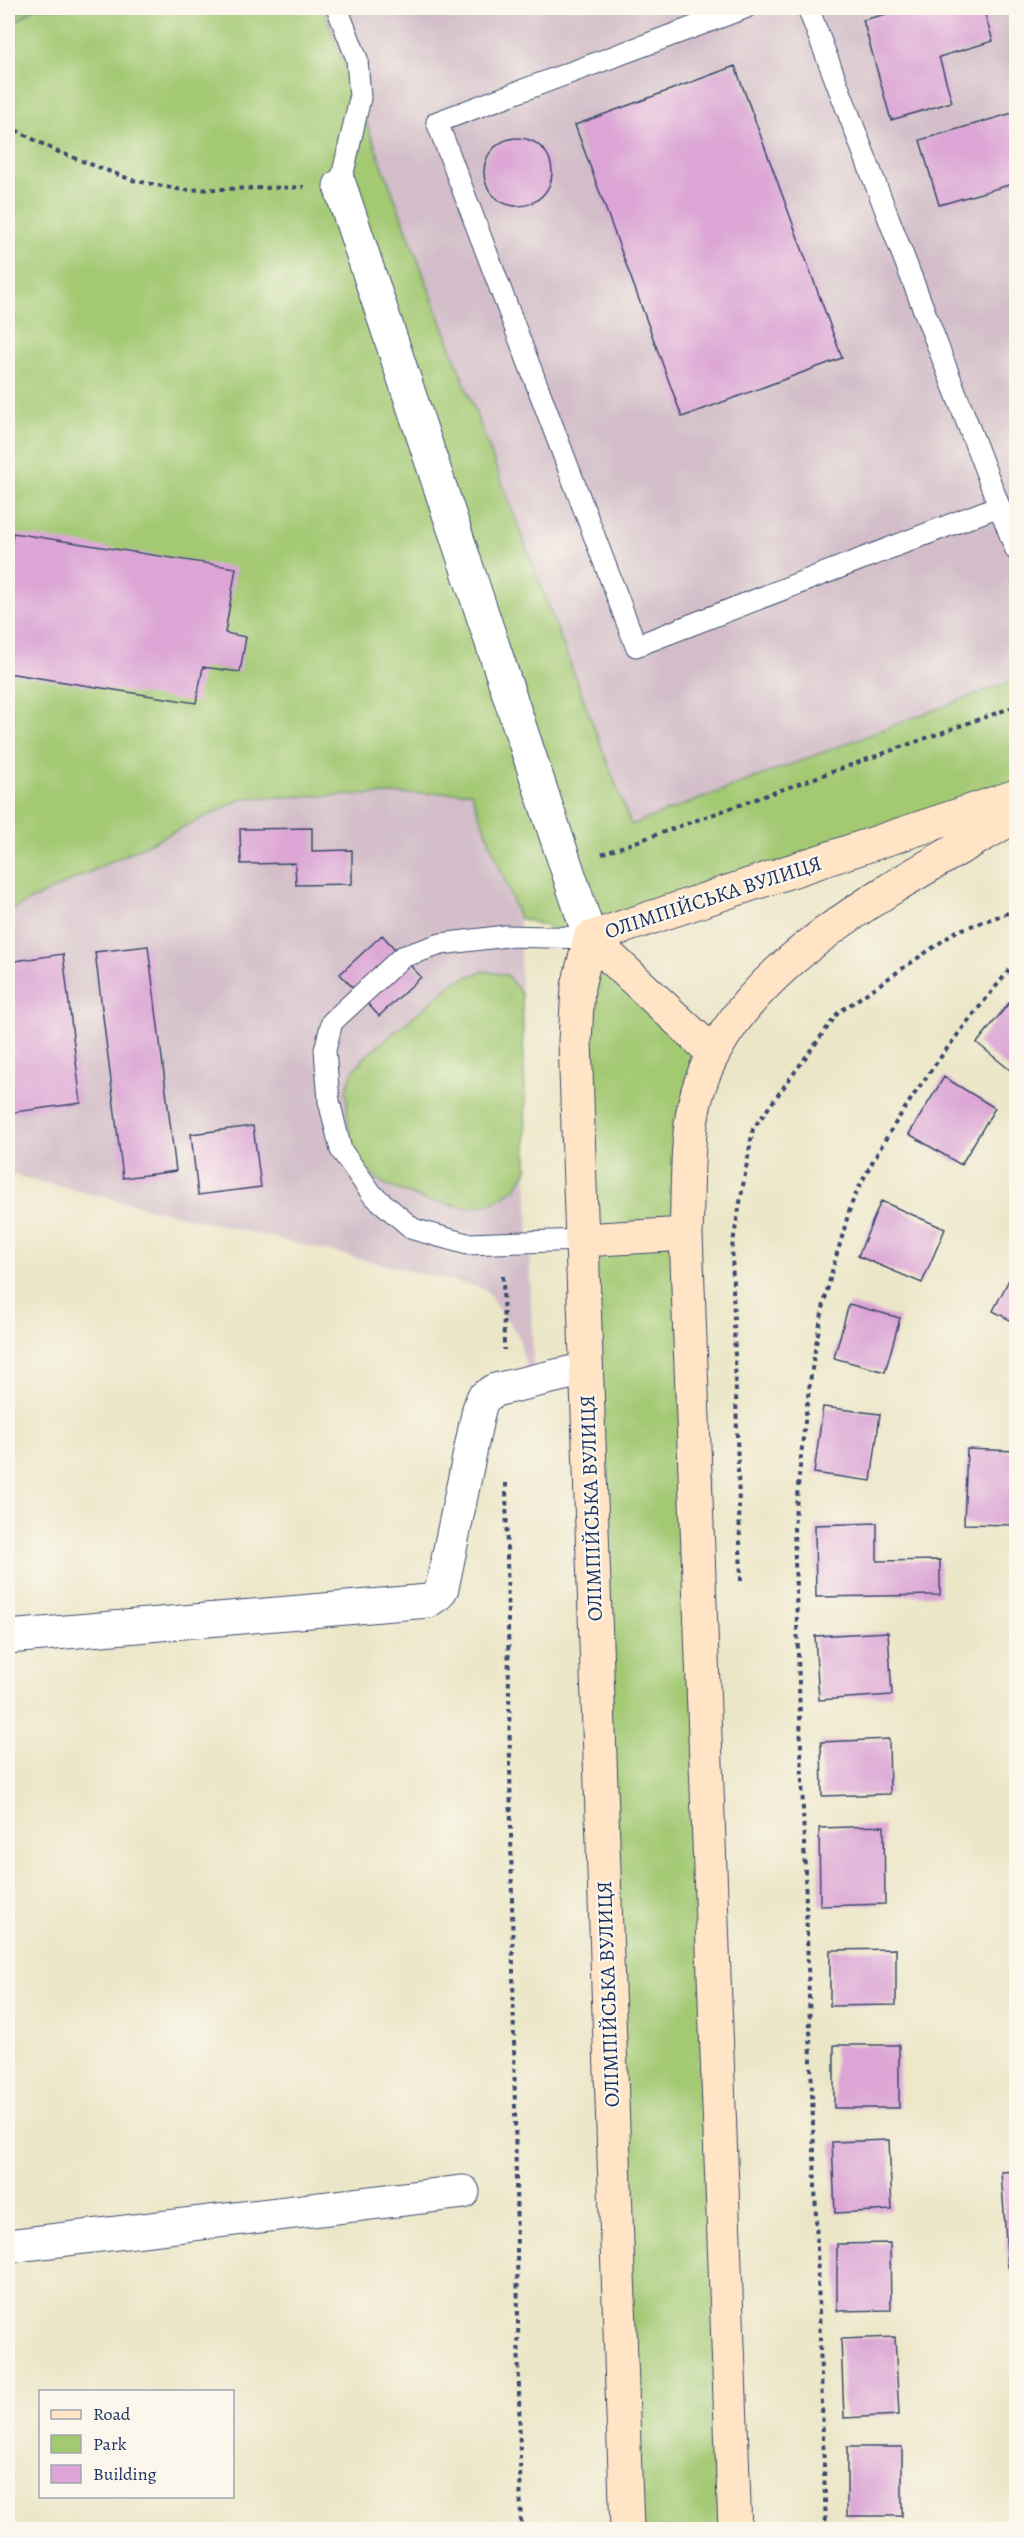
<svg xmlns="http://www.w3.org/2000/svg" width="1024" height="2537" font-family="Alegreya,serif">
<rect width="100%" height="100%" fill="#fbf7ec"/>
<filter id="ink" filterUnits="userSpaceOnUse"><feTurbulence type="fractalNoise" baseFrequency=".0167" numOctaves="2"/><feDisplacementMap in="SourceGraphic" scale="12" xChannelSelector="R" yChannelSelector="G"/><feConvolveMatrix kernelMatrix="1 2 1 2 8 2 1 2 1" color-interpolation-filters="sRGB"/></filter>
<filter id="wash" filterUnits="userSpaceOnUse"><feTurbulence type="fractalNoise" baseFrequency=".008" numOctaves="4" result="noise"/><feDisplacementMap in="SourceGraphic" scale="24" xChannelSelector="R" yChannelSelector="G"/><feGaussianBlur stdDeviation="1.35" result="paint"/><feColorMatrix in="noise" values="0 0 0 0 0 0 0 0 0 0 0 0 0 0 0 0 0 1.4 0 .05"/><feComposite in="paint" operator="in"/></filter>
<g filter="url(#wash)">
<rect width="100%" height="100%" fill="#ece6c8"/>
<path fill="#d2bdc8" d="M323,8h693v671l-385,146z
M472,792l47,126 15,482 -16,-65 -33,-46 -477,-115v-263l236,-113z"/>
<path fill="#a3c973" stroke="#5f7c68" stroke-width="1.5" d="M35,8h288l308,817 385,-146v117l-426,142 122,114 -18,50 41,1427h-108l-41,-1160 3,-430 -70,-21 -48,-126 -227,6 -236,113v-882z
M484,971l23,4 15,20 5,174 -10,18 -22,15 -25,6 -45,-8 -41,-16 -22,-17 -7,-9 -6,-22 -3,-46 7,-19 15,-17 88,-73z"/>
<path fill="#82ad65" stroke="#4e6e62" stroke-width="1.5" d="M8,8h27l-27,21z"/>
<g id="blocks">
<path fill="#dca5d5" d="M909,8h74l10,33 -54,16 13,45 -61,18 -28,-100z
M735,66l107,292 -160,59 -107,-292z
M1016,112v71l-77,22 -19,-65z
M484 172a34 34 0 1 1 68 0a34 34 0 1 1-68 0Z
M13,533l223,35 -11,65 21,4 -6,35 -37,-5 -7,36 -188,-30v-107z
M312,828v23l40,-1v34l-56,1 -1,-22 -54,1 -1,-35z
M382,935l39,42 -42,39 -39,-42z
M148,946l28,225 -53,7 -28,-226z
M63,954l18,149 -73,10v-151z
M1009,1003l7,6v66l-39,-32z
M944,1077l51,31 -34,57 -52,-31z
M253,1126l8,61 -63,8 -7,-61z
M881,1201l64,28 -23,54 -64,-27z
M1016,1266v57l-23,-12z
M849,1304l51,14 -15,54 -51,-14z
M823,1407l57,7 -9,67 -57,-8z
M967,1449l49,2v74l-52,-1z
M877,1523v38l63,-1v35l-124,2 -1,-72z
M888,1632l4,63 -73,5 -4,-64z
M889,1739l1,55 -68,2 -1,-54z
M884,1826l1,78 -65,2 -1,-78z
M896,1949v56l-66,1v-56z
M834,2045h65v63h-65z
M889,2140l3,70 -57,3 -3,-71z
M1016,2171v96h-8l-7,-95z
M890,2243l1,67 -54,1v-67z
M895,2337l4,78 -55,3 -3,-79z
M847,2447h55v69h-55z"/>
</g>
</g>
<g filter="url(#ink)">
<use href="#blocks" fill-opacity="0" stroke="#3a4a6e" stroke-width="1.5"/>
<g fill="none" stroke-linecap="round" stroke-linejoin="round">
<g stroke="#3a4a6e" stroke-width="23">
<path id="lane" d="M337,8l20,51 3,39 -20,88
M745,8l-308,114 199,524 363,-140
M808,8l208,542
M582,1240l-115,4 -54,-15 -41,-35 -31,-44 -12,-49 -4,-51 7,-28 70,-65 39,-13 65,-8 84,2"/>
</g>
<g stroke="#3a4a6e" stroke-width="35">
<path id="street" d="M340,186l250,752
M8,1637l420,-36 10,-7 4,-6 37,-179 4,-11 12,-8 91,-21
M8,2246l455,-54"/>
</g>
<g stroke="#3a4a6e" stroke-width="35">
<path id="secondary" d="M590,938l-12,48 -3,56 52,1488
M590,938l426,-142
M590,938l122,114
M582,1240l104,-6
M735,2530l-49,-1296c2,-40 0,-95 9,-132 32,-136 210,-221 321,-286"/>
</g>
<path stroke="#3a4a6e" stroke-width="4" stroke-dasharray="4.5 4.5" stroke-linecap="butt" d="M8,126l48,25 76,29 50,10 122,-3
M602,854l414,-148
M503,1276l1,74
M506,1483l15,1047
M741,1581l-9,-333 21,-119 85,-116 119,-82 59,-21
M826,2530l-32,-1002c9,-93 17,-188 44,-278 6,-17 9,-36 16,-52 42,-88 101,-162 162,-236"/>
<use href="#lane" stroke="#fff" stroke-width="21"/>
<use href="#street" stroke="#fff" stroke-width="33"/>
<use href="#secondary" stroke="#ffe4c6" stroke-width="33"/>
</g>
</g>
<g text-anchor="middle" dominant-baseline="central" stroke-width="4.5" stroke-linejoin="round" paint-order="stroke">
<g font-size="21" fill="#1b2f5e" stroke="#fbf7ec">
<text transform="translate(713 897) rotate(-18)">ОЛІМПІЙСЬКА ВУЛИЦЯ</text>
<text transform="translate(591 1508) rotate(-92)">ОЛІМПІЙСЬКА ВУЛИЦЯ</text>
<text transform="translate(608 1994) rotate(-92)">ОЛІМПІЙСЬКА ВУЛИЦЯ</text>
</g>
</g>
<rect width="1024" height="2537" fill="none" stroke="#fbf7ec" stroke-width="30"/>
<rect x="39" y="2390" width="195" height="108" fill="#fbf7ec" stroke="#a1a7b3" stroke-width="1.5"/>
<rect x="51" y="2410" width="30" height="9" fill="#ffe4c6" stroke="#a1a7b3" stroke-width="1.5"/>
<text x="93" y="2420" font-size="18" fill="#1b2f5e">Road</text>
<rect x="51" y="2435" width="30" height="18" fill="#a3c973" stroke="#a1a7b3" stroke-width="1.5"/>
<text x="93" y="2450" font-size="18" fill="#1b2f5e">Park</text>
<rect x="51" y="2465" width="30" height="18" fill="#dca5d5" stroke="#a1a7b3" stroke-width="1.5"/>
<text x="93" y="2480" font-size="18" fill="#1b2f5e">Building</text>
</svg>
